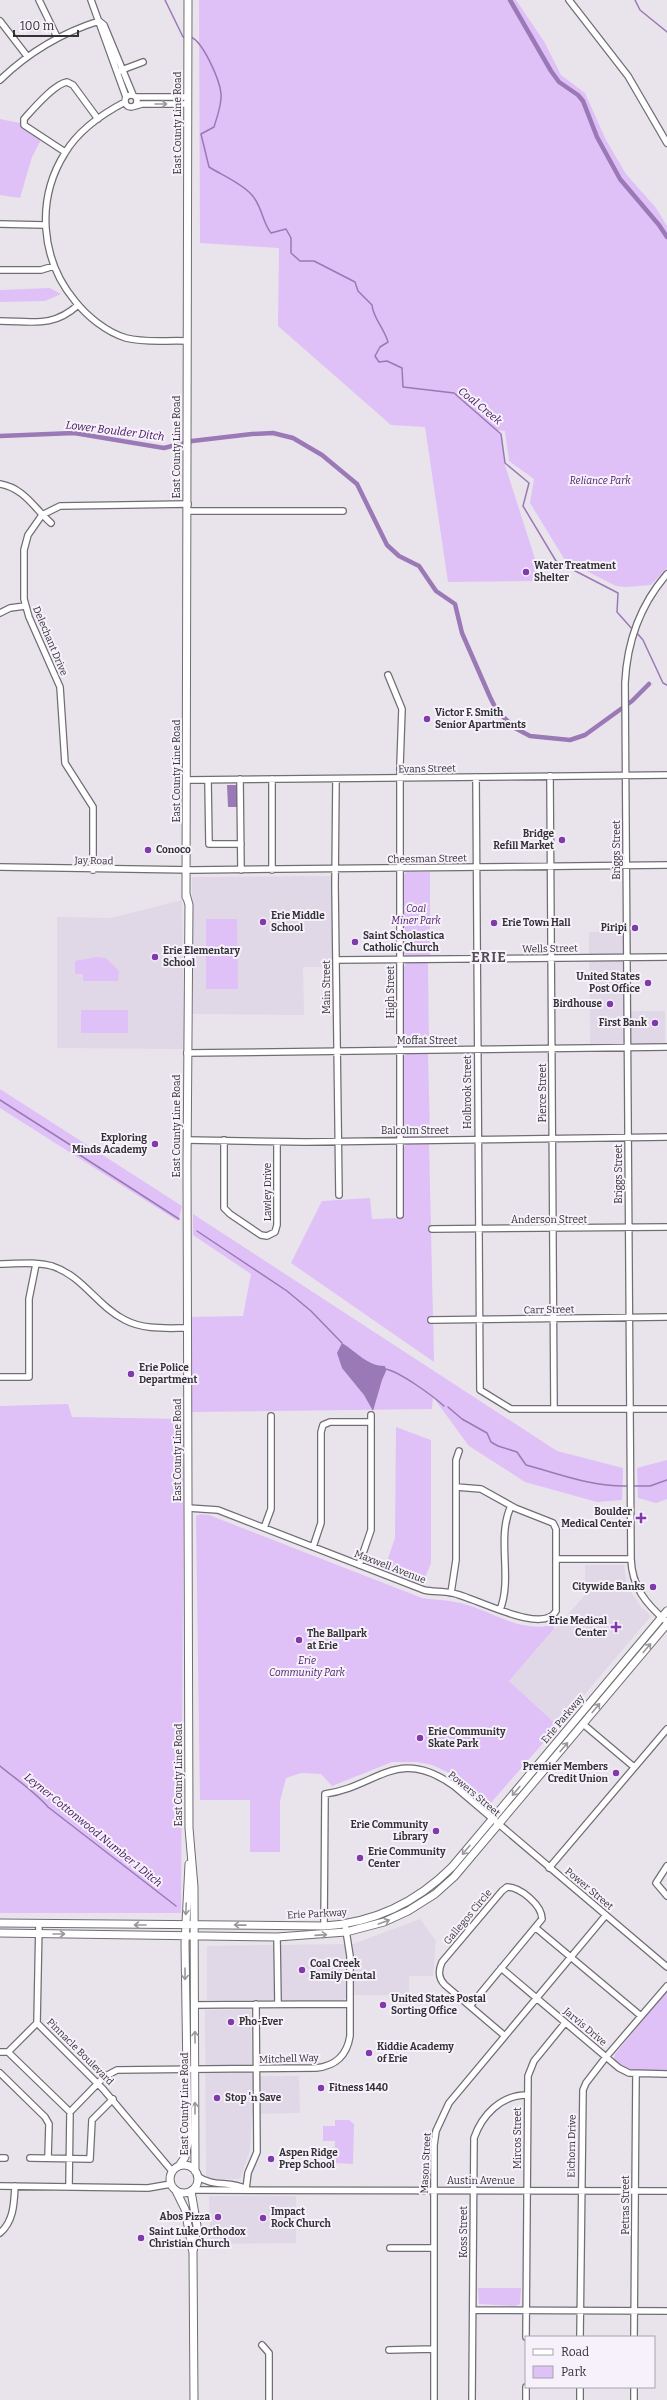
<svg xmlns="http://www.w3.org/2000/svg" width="667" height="2400" font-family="Bitter,serif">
<rect width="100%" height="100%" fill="#e9e4ec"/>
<path fill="#e0d7e7" d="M333,876v91h-30l1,48 -111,-1 -1,-137z
M182,900l2,149 -127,-1v-131l54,1z
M623,931l1,80h41v33l-75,1 -1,-113z
M585,1565h39l3,21 14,21 10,9 -93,110 -49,-45 76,-86z
M420,1919l16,22 -3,35h-24v19h-55l-12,5h-135v-54l146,-2z
M205,2010h46l1,66h47l1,37 -48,1 -2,36 -10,29h-34z
M209,2196h87v47l-86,1z"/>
<path fill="#dfc0f7" d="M199,0h317l29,43 16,32 24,18 21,47 20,34 30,34 11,18v342l-16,17 -25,2 -10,-1 -51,-26 -35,-57 4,-24 -25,-18 -4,-30 -9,-1 6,6 3,29 32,100 1,16 -90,1 -23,-155 -34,-2 -113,-99 1,-78 -79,-5z
M0,119l20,4 8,9 13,8 -9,17 -12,41 -20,-3z
M50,288l11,6 -16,7 -45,1v-12z
M406,872h24v84h-23l-4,-3v-77z
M206,919h31l1,70h-32z
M97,957l9,1 13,13 -1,10h-35v-7h-8v-13z
M407,963h21l1,84h-21l-5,-6v-73z
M81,1010h47v23h-47z
M408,1053h20l2,84h-23l-4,-5v-75z
M0,1089l182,117 -4,15 -178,-113z
M408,1143h21l5,219 -143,-99 31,-62 48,-3 2,21 31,-1v-70z
M193,1214l364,237 66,17 -1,32 -25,2 -72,-20 -56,-36 -36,-49 -1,12 -242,3 -2,-95 55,-1 8,-42 -58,-39z
M68,1404l4,13 112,2 -3,494h-181v-507z
M396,1427l35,13v123l-9,22 -38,-15 11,-32z
M667,1460v39l-11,4 -18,-5 -1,-30z
M201,1514l8,1 213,83c14,2 28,2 42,6 29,8 57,29 88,21l3,3 -46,53 49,45 -69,79 -31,-23 -4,-7 -22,-10 -15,-3h-25l-60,24 -11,-12 -20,-1 -15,5 -6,23v51h-30v-52h-50l-4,-284z
M667,1991v81c-20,-1 -38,2 -53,-13l1,-5z
M335,2120h14l5,4 -1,40 -19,-1 1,-22h-12v-15h12z
M478,2288h43l-1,16 -5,2 -36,-2z"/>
<path fill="#9b78b6" d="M227,785h11v22h-10z
M342,1343c15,9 25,23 43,23l1,5 -4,9 -9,31 -9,-16 -22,-27 -5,-15z"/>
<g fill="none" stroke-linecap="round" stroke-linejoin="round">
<path stroke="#9b78b6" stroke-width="1.5" d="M165,0l18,37h2
M635,0l5,10 27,22
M191,37c12,5 29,43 30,57 1,10 -4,23 -7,33l-13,7 8,33c13,8 32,16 42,27 11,11 11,28 20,39l15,-4 5,9v15l9,8h14l41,21 3,9 14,14c1,13 12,23 16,37l-8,5 -5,9 4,6 8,-1 15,7 1,19 51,6 47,41 4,29 24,20 -6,23 33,55 62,32 -1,19 16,18
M636,632l7,8 20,43 4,2
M0,1100l72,46
M72,1150l107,69
M197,1231l90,60 24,20 31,32
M385,1369c14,2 48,27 59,37
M448,1407l14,12 25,14 4,9 7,4 19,6 9,13c34,9 66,22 102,21
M632,1486h18l17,-6
M0,1766c17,14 34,25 48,41l128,99"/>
<path stroke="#9b78b6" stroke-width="4.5" d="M510,0l41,71 8,11 19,13 5,6 14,36 23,42 39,46 8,12
M0,436l74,-3 90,15 28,-7 60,-7 21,-1 20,5 29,17 35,29 30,61 12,11 20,10 17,25 19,13 7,29 28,64 7,14 18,17 15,8 40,4 15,-5 47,-34 17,-17"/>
<g stroke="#716d74" stroke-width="8">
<path id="minor" d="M39,0l18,37
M91,0l35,97
M569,0l59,76 39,67
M0,21l27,35
M99,21l5,4 29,70
M119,71l24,-9
M0,80c29,-28 61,-47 99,-59
M125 101a6 6 0 1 1 12 0a6 6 0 1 1-12 0Z
M136,97h51
M125,102c-23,12 -47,29 -60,51 -29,46 -25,106 10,148 12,15 31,31 51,37 19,5 41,2 61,3
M135,106l7,-2h46
M65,152l-41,-27v-6c9,-10 30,-35 43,-37l6,3 25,34
M0,224l44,1
M0,270h41l13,-4
M0,321c32,0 53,7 78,-16
M0,484c24,4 34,24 51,39
M188,511h155
M667,574c-27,31 -40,68 -42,109l6,876c1,28 15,45 36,63
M0,613l10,-5 15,-2
M388,675l14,34 -2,56v450
M550,776l4,633
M476,777l4,613 31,19h156
M240,779l1,91
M336,779l-1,107 4,309
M187,780l480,-5
M208,780l1,64h32
M0,867l193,3 474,-5
M93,870v-63l-28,-44 -5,-76 -31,-70 -5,-18v-49l4,-15 14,-20 18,-9 128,-2
M272,870v-91
M336,960l331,-3
M187,1053l480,-6
M187,1140l118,2 362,-5
M224,1140v68l6,6 31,21 6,1 8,-4 2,-7v-83
M432,1229l235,-2
M0,1264c17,0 35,-3 52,2 31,10 45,40 73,54 19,10 41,8 62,8
M431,1320l236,-3
M0,1377h29v-78l7,-35
M188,1508l30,2 206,80c9,2 18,1 28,3 20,3 91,43 104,18v-82l-3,-6 -38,-15 -34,-19 -25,-2
M264,1528l7,-19v-93
M313,1547l8,-24v-91l2,-7 7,-3h41
M556,1559h75
M359,1565l12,-35v-115
M451,1593l5,-33v-100l3,-9
M500,1610c13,-33 -4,-72 11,-104
M583,1724l51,43
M667,1866l-11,17 11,13
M549,1868l118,-139
M39,1923l-2,100 66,66 69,82
M324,1926l1,-132c52,-7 72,-49 129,-8l213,181
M536,1928l105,88
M277,1937l1,67
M501,1968l118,100 10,5 38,1
M194,2005l155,-1
M470,2006l72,-87c0,-14 -22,-32 -35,-32l-5,4 -60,71c-4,9 -4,16 3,23l60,51
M0,2052h8l62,60
M8,2052l29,-29
M0,2073l45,44 4,7 -1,34
M70,2112l34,-35 13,-7 199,-2c20,-2 31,-13 34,-32v-80l-5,-32
M0,2158h5
M30,2158l60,1 2,-39 21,-21
M197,2176c17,12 33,4 49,13
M0,2186l148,2 23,-4
M69,2186l1,-74
M246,2189l2,-16 9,-21 -1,-148
M192,2190l475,1
M0,2233c14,-12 14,-30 15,-47
M390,2248h44
M473,2310l194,1
M526,2337l2,-261 6,-15 31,-38
M580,2337l3,-247 3,-7 20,-26 61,-71
M634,2337l2,-263
M262,2345l7,8v47
M389,2350l45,-1
M434,2400v-255l2,-14 13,-28 157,-188
M472,2400l2,-262c8,-23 27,-43 53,-43
M526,2400v-13
M580,2400v-13
M634,2400v-13"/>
</g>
<g stroke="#716d74" stroke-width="9">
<path id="major" d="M186,894l3,11 -2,261 2,662 5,59 1,284
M186,897l2,-897
M0,1923l324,3c50,-3 93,-24 128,-59l215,-256
M0,1933l277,4 69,-5 38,-10 24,-11 27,-17 19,-17 213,-253
M170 2179a14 14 0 1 1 28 0a14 14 0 1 1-28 0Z
M179,2166l6,-9 3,-14 -3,-200 4,-79
M176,2191l9,18 8,44 1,147
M191,2191l6,35 -4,26"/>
</g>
<use href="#minor" stroke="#fff" stroke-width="5.5"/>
<use href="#major" stroke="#fff" stroke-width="7"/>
</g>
<defs><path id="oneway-shaft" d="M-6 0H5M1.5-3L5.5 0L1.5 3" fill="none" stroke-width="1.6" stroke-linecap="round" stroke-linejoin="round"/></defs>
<g stroke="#9a989a">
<use href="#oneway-shaft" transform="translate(161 104)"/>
<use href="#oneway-shaft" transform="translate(647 1648) rotate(-50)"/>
<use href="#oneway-shaft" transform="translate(596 1708) rotate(-50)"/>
<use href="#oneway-shaft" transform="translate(564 1747) rotate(-50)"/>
<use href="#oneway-shaft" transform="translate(516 1791) rotate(130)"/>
<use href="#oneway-shaft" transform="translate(466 1850) rotate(130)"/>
<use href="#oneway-shaft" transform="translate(186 1909) rotate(92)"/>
<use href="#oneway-shaft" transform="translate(384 1922) rotate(-20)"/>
<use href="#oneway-shaft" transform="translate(140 1925) rotate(-180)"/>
<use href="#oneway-shaft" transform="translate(240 1925) rotate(-179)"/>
<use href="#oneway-shaft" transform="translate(59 1934)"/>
<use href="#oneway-shaft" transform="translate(321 1935) rotate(-4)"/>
<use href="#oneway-shaft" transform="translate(185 1974) rotate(90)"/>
<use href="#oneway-shaft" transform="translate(195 2037) rotate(-91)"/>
<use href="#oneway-shaft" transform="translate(195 2108) rotate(-90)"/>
</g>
<g fill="#813aac" stroke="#f6f1fa" stroke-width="1.5">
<circle cx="526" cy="572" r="4"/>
<circle cx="427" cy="719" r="4"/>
<circle cx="562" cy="840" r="4"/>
<circle cx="148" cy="850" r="4"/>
<circle cx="263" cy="922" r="4"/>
<circle cx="494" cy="923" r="4"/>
<circle cx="635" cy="928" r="4"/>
<circle cx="355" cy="942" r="4"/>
<circle cx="155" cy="957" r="4"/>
<circle cx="648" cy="983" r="4"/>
<circle cx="610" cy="1004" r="4"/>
<circle cx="655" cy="1023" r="4"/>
<circle cx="155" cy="1144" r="4"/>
<circle cx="131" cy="1374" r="4"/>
<path d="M639 1512h4v4h4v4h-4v4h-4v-4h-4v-4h4z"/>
<circle cx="653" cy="1587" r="4"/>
<path d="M614 1621h4v4h4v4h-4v4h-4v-4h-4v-4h4z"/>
<circle cx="299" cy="1640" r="4"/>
<circle cx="420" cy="1738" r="4"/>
<circle cx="616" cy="1773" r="4"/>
<circle cx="436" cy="1831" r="4"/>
<circle cx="360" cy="1858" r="4"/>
<circle cx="302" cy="1970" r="4"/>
<circle cx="383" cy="2005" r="4"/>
<circle cx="231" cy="2022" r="4"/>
<circle cx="369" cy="2053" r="4"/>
<circle cx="321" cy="2088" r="4"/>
<circle cx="217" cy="2098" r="4"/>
<circle cx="271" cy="2159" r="4"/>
<circle cx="218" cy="2217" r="4"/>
<circle cx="263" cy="2218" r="4"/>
<circle cx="141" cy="2238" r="4"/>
</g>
<g text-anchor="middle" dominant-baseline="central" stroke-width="4" stroke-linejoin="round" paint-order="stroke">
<g font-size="10" fill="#343236" stroke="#f6f1fa">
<text transform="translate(178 123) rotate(-90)">East County Line Road</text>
<text transform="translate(177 447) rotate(-90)">East County Line Road</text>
<text transform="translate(50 641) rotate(67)">Delechant Drive</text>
<text transform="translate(427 769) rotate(-1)">Evans Street</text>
<text transform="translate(177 771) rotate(-90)">East County Line Road</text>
<text transform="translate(617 850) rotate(-90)">Briggs Street</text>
<text transform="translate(427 859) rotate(-1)">Cheesman Street</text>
<text transform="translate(94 861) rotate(1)">Jay Road</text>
<text transform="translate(550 949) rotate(-1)">Wells Street</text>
<text transform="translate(327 987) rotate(-90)">Main Street</text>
<text transform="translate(391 992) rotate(-90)">High Street</text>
<text x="427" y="1041">Moffat Street</text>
<text transform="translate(468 1092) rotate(-90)">Holbrook Street</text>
<text transform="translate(543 1093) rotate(-90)">Pierce Street</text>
<text transform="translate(177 1126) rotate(-90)">East County Line Road</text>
<text x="415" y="1131">Balcolm Street</text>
<text transform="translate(619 1174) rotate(-90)">Briggs Street</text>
<text transform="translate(268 1192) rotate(-90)">Lawley Drive</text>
<text x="549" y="1220">Anderson Street</text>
<text transform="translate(549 1310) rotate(-1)">Carr Street</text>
<text transform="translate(178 1450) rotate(-90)">East County Line Road</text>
<text transform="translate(390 1567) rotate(21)">Maxwell Avenue</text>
<text transform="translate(563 1719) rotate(-50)">Erie Parkway</text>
<text transform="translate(179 1775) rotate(-90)">East County Line Road</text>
<text transform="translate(474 1794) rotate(40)">Powers Street</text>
<text transform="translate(589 1889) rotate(40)">Power Street</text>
<text transform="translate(317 1914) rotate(-3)">Erie Parkway</text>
<text transform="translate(468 1917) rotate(-50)">Gallegos Circle</text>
<text transform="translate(585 2027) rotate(40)">Jarvis Drive</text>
<text transform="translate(80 2052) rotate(45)">Pinnacle Boulevard</text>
<text transform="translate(289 2059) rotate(-2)">Mitchell Way</text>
<text transform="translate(185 2104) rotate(-90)">East County Line Road</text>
<text transform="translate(518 2138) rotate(-90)">Mircos Street</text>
<text transform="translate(572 2146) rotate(-89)">Eichorn Drive</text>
<text transform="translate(426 2163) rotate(-87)">Mason Street</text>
<text x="481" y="2181">Austin Avenue</text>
<text transform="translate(626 2205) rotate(-90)">Petras Street</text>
<text transform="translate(464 2232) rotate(-90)">Koss Street</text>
</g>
<g font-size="10" font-style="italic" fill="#4f206c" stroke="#f6f1fa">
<text x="600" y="481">Reliance Park</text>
<text x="416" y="909">Coal<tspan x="416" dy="12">Miner Park</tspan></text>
<text x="307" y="1661">Erie<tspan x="307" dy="12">Community Park</tspan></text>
</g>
<g font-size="10" font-weight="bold" fill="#343236" stroke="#f6f1fa" text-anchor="start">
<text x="534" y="566">Water Treatment<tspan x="534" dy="12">Shelter</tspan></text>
<text x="435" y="713">Victor F. Smith<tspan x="435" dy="12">Senior Apartments</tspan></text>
<text x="554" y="834" text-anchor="end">Bridge<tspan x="554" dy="12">Refill Market</tspan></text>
<text x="156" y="850">Conoco</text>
<text x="271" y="916">Erie Middle<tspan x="271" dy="12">School</tspan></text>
<text x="502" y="923">Erie Town Hall</text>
<text x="627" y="928" text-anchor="end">Piripi</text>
<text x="363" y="936">Saint Scholastica<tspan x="363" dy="12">Catholic Church</tspan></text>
<text x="163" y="951">Erie Elementary<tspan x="163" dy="12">School</tspan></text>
<text x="640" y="977" text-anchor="end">United States<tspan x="640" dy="12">Post Office</tspan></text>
<text x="602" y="1004" text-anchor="end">Birdhouse</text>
<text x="647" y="1023" text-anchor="end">First Bank</text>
<text x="147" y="1138" text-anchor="end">Exploring<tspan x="147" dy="12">Minds Academy</tspan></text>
<text x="139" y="1368">Erie Police<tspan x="139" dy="12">Department</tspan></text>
<text x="632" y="1512" text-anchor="end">Boulder<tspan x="632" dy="12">Medical Center</tspan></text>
<text x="645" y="1587" text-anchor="end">Citywide Banks</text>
<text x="607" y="1621" text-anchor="end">Erie Medical<tspan x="607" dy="12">Center</tspan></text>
<text x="307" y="1634">The Ballpark<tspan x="307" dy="12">at Erie</tspan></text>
<text x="428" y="1732">Erie Community<tspan x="428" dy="12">Skate Park</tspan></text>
<text x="608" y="1767" text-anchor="end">Premier Members<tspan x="608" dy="12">Credit Union</tspan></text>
<text x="428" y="1825" text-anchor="end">Erie Community<tspan x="428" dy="12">Library</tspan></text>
<text x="368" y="1852">Erie Community<tspan x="368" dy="12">Center</tspan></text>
<text x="310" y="1964">Coal Creek<tspan x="310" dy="12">Family Dental</tspan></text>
<text x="391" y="1999">United States Postal<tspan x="391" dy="12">Sorting Office</tspan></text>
<text x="239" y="2022">Pho-Ever</text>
<text x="377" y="2047">Kiddie Academy<tspan x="377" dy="12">of Erie</tspan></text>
<text x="329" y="2088">Fitness 1440</text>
<text x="225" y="2098">Stop 'n Save</text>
<text x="279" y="2153">Aspen Ridge<tspan x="279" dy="12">Prep School</tspan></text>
<text x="271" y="2212">Impact<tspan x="271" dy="12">Rock Church</tspan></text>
<text x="210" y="2217" text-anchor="end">Abos Pizza</text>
<text x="149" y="2232">Saint Luke Orthodox<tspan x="149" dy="12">Christian Church</tspan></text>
</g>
<g font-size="11" font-style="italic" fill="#41105c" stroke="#f6f1fa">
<text transform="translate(480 406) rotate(39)">Coal Creek</text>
<text transform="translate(115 431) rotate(7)">Lower Boulder Ditch</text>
<text transform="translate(93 1830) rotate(39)">Leyner Cottonwood Number 1 Ditch</text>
</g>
<g font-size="14" font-weight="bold" letter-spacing="1" fill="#524e55" stroke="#f6f1fa">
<text x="489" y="957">ERIE</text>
</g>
</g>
<rect x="525" y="2336" width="130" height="52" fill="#f6f1fa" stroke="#a8a5ac"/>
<rect x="533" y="2349" width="20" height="6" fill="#ffffff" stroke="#a8a5ac"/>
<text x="561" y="2356" font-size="12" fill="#343236">Road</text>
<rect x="533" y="2366" width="20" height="12" fill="#dfc0f7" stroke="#a8a5ac"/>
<text x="561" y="2376" font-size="12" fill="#343236">Park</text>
<path d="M14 30v6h64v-6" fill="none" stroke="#343236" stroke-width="2"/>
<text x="20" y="30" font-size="12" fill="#343236" stroke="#f6f1fa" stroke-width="3" paint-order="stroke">100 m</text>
</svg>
